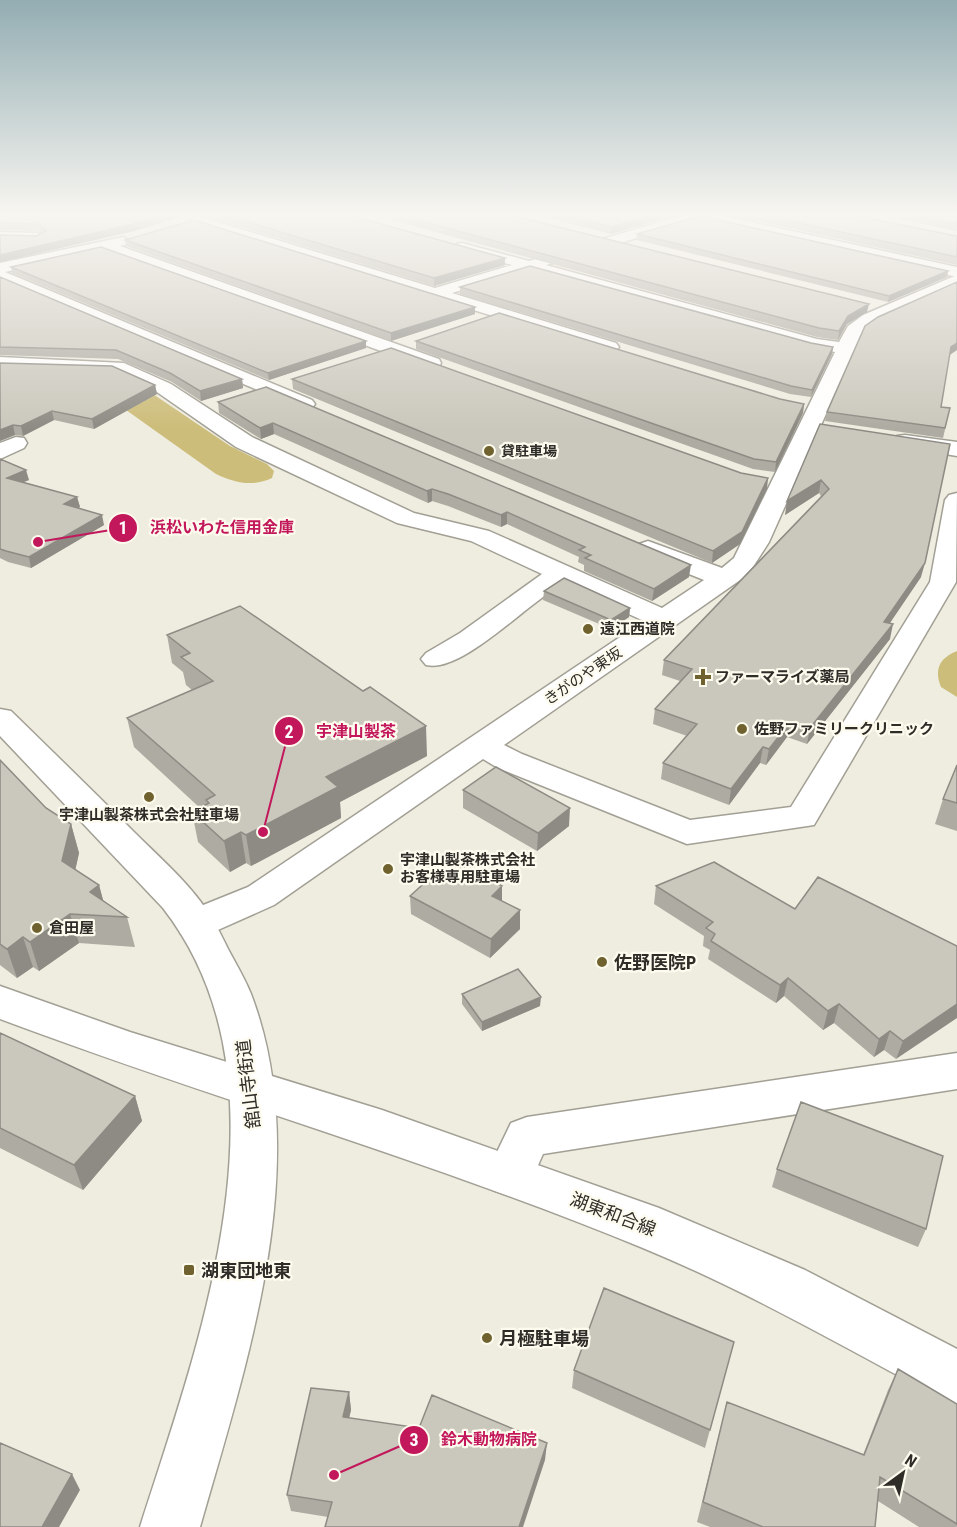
<svg xmlns="http://www.w3.org/2000/svg" width="957" height="1527" font-family="'Roboto Condensed','Noto Sans JP',sans-serif">
<rect width="100%" height="100%" fill="#efece0"/>
<path fill="#cdbd7a" d="M0,368l150,24 80,54 37,18 7,7 -2,7c-19,9 -37,5 -56,-4l-104,-74z
M957,651v46l-16,-10c-7,-17 -2,-29 16,-36z"/>
<g fill="none" stroke-linecap="round" stroke-linejoin="round">
<path fill="#b3a260" fill-rule="evenodd" d="M595,215h11l45,12 -3,2z"/>
<g stroke="#a29f94" stroke-width="3">
<path id="street" d="M683,215h23l-2,3 -158,47 271,74 22,3 9,-16 15,-11 94,-40v11l-82,37 -13,10 -93,209 -16,25 -10,11 -239,167 18,9 168,66 101,-13 139,-225 15,-82 4,-5 8,-2 -1,89 -142,243 -127,19 -189,-76 -15,-9 -209,146 -65,29 -14,4 -14,-4 -5,-10 5,-10 67,-27 396,-266 -81,-37c-34,17 -101,90 -137,81l-5,-6 5,-6 34,-20 82,-59 -71,-33 -74,-18 -161,-76 -79,-55 -43,-19 -114,-4v-12l124,6 47,21 81,53 162,76 75,18 173,77 42,-28 -65,-26 -4,-5 4,-5 9,-3 74,27 12,-10 101,-206 -25,-4 -281,-78 -77,23 164,50 3,4 -3,4 -6,1 -419,-129 -2,-3 7,-4 5,1 234,71 77,-23 -55,-15 -2,-3 2,-3 5,-1 67,18z
M0,232l38,1 7,4 -7,4 -38,-1z
M123,237l7,4 -2,3 -8,2 319,113 2,4 -2,4h-14l-322,-117 -98,22 307,128 3,4 -3,4 -7,2 -305,-129v-18z
M905,435l52,7v14l-60,-10 -3,-5 3,-5z
M16,437l8,1 3,5 -3,5 -24,11v-16z
M957,1053v36l-414,65 -16,36 -17,6 -17,-6 -7,-15 25,-52 16,-6z"/>
</g>
<g stroke="#a29f94" stroke-width="3">
<path id="secondary" d="M691,215h27l239,52v10l-259,-58z
M0,986l130,46 252,78 277,98 146,62 152,79v56l-19,-8c-97,-52 -193,-107 -295,-149 -211,-87 -430,-149 -643,-229z"/>
</g>
<g stroke="#a29f94" stroke-width="3">
<path id="primary" d="M0,709l11,2c41,40 82,80 122,120 26,26 55,51 75,81 8,12 14,25 20,37 8,15 17,30 23,45 64,168 -4,368 -51,533h-60c59,-185 158,-445 23,-619l-163,-172z"/>
</g>
<use href="#street" fill="#fff" fill-rule="evenodd"/>
<use href="#secondary" fill="#fff" fill-rule="evenodd"/>
<use href="#primary" fill="#fff" fill-rule="evenodd"/>
</g>
<path fill="#aeaba2" d="M0,215h186l-52,16 -134,31v-27l36,1 6,-3 -3,-2 -39,-1z
M215,215h133l157,43v7l-71,21 -219,-67z
M374,215h136l357,97 -20,12 -9,16 -21,-3z
M537,215h137l-63,19z
M730,215h121l106,21v29z
M881,215h76v16z
M637,234l311,37 -1,6 -59,25 -251,-62z
M125,240l350,74 -84,27 -265,-95z
M11,267l355,74v7l-97,32 -257,-107z
M0,277l242,102 1,9 -42,13 -29,-19 -54,-23 -118,-4z
M957,282v68l-8,5 -8,52 9,1 -7,30 -118,-17 2,-9z
M460,287l351,56 22,4 -1,7 -21,43 -21,-3 -330,-100z
M416,341l388,63 -1,9 -28,59 -22,-3 -337,-120z
M0,363l155,22 2,9 -63,35 -40,-9 -31,16 -8,-1 -15,6z
M292,379l475,110 -27,55 -28,19 -419,-174z
M218,402l471,175 -37,24 -68,-30v-6l-6,-3 1,-5 -72,-33 -6,3 -53,-21 -16,-5 -4,2 -154,-69 -13,5 -42,-26z
M820,424l101,153 -31,46v16l-83,105 -20,-7 -21,28 -6,-2 -31,42 -68,-26 2,-16 24,-27 -34,-12 2,-15 25,-28 -18,-6 2,-15 157,-164 -2,-3 -34,22z
M0,459l29,21 -6,2 54,15 3,10 -2,1 26,17 -73,43 -23,-6 -8,-4z
M544,591l86,17 -1,9 -18,12 -68,-29z
M167,635l260,121 -87,46 1,16 -90,48 -5,-3 -16,9 -32,-30 -6,-30 8,-4 -66,-61 -7,-29 65,-28 -6,-5 -3,-13 -11,-9z
M0,760l46,48 25,16 8,29 -4,17 24,15 4,15 24,17 8,30 -56,-4 -40,28 -6,-4 -16,11 -17,-13z
M957,765v66l-22,-7 8,-25z
M463,790l106,36 -32,25 -74,-43z
M656,886l301,60 -61,113 -12,-9 -10,7 -40,-34 -11,7 -39,-34 -8,7 -68,-44 2,-9 -7,-4 1,-10 -50,-32z
M410,896l92,5 18,9v19l-30,29 -79,-44z
M462,994l78,12 -58,25 -20,-27z
M0,1033l135,63 7,25 -59,69 -83,-42z
M777,1169l149,60 -8,18 -146,-60z
M734,1342l-29,106 -133,-60 2,-18z
M898,1369l59,35v123h-38l-41,-26 -3,26h-165l-13,-5 30,-120 136,53 25,-65z
M349,1392l2,18 -2,8 196,42 -217,57 -37,-6 -4,-16z"/>
<path fill="#8d8b84" d="M162,215h24l-52,16 -134,31v-7z
M651,215h23l-63,19v-7z
M505,258v7l-71,21v-8z
M948,271l-1,6 -59,25 1,-6z
M869,304l-2,8 -20,12 -9,16 1,-9 9,-15z
M475,307v7l-84,27v-8z
M366,341v7l-97,32 -1,-7z
M957,343v7l-9,6 3,-9z
M833,347l-1,7 -21,43 1,-7z
M242,379l1,9 -42,13 -1,-10z
M155,385l2,9 -63,35 -2,-10z
M804,404l-1,9 -28,59 1,-10z
M52,411l2,9 -31,16 -2,-10z
M273,423l1,11 -13,5 -1,-11z
M13,425l2,10 -15,6v-11z
M26,470l3,10 -20,8 -2,-10z
M768,478l-1,11 -27,55 -28,19 1,-12z
M821,480l-2,13 -34,22 2,-14z
M432,489v12l-4,2 -1,-12z
M77,497l3,10 -13,8 -3,-11z
M507,512v12l-6,3v-12z
M102,515l2,10 -73,43 -2,-11z
M925,563l-4,14 -40,59 3,-14z
M691,565l-2,12 -37,24 2,-12z
M630,608l-1,9 -18,12v-9z
M893,624l-3,15 -83,105 3,-16z
M790,722l-3,15 -21,28 3,-16z
M426,726l1,30 -87,46 1,16 -90,48 -5,-31 80,-58z
M763,747l-3,16 -31,42 2,-16z
M570,808l-1,18 -32,25 1,-18z
M71,824l8,29 -8,37 -9,-29z
M241,832l5,31 -16,9 -6,-31z
M99,885l8,30 -17,-23z
M502,886v18l-10,-8z
M520,910v19l-30,29 1,-19z
M70,914l9,29 -40,28 -9,-29z
M23,937l10,30 -16,11 -10,-29z
M788,978l-4,18 -8,7 4,-18z
M541,997l-1,9 -58,25v-9z
M839,1004l-5,19 -11,7 5,-19z
M957,1004v14l-61,41 7,-18z
M890,1031l-6,19 -10,7 5,-18z
M135,1096l7,25 -59,69 -9,-25z
M349,1392l2,18 -6,25 -2,-18z
M547,1443l-2,17 -22,67h-4z
M72,1474l8,16 -21,37h-17z"/>
<path fill="#cac7bc" stroke="#8d8b84" stroke-width="1.5" d="M0,215h162l-29,9 -133,31v-20l36,1 10,-5 -8,-7 -38,-1z
M224,215h124l157,43 -71,20z
M398,215h112l359,89 -21,12 -9,15 -20,-3z
M565,215h86l-40,12z
M762,215h89l106,21v21z
M915,215h42v9z
M700,216l248,55 -59,25 -252,-62z
M194,220l281,87 -84,26 -266,-93z
M101,247l265,94 -98,32 -257,-106z
M530,266l281,77 22,4 -21,43 -21,-4 -331,-99z
M0,277l242,102 -42,12 -30,-18 -54,-23 -116,-3z
M957,282v61l-6,4 -10,60 9,1 -5,20 -118,-16 38,-86 13,-9z
M499,313l281,86 24,5 -28,58 -22,-3 -338,-118z
M391,348l350,125 27,5 -26,54 -29,19 -421,-172z
M0,363l112,3 43,19 -63,34 -40,-8 -31,15 -8,-1 -13,5z
M266,387l425,178 -37,24 -69,-31 6,-3 -12,-5 6,-3 -78,-35 -6,3 -53,-21 -16,-5 -5,2 -154,-68 -13,5 -42,-26z
M820,424l130,20 -25,119 -41,59 9,2 -83,104 -20,-6 -21,27 -6,-2 -32,42 -68,-26 34,-39 -42,-15 37,-40 -28,-9 165,-171 -8,-9 -34,21z
M0,459l26,11 -19,8 70,19 -13,7 38,11 -73,42 -23,-6 -6,-2z
M564,578l66,30 -19,12 -67,-29z
M240,606l123,85 7,-4 56,39 -100,51 12,10 -92,48 -5,-3 -17,9 -32,-29 17,-9 -3,-3 9,-5 -88,-77 86,-37 -32,-24 9,-4 -23,-18z
M0,760l46,48 25,16 -9,37 37,24 -9,7 37,25 -57,-3 -40,28 -7,-5 -16,12 -7,-5z
M957,765v38l-14,-4z
M496,767l74,41 -32,25 -75,-43z
M451,859l51,27 -10,10 28,14 -29,29 -81,-43z
M714,862l81,47 23,-32 139,69v58l-54,37 -13,-10 -11,8 -40,-35 -11,7 -40,-33 -8,7 -69,-44 4,-7 -9,-6 7,-6 -57,-36z
M518,969l23,28 -59,25 -20,-28z
M0,1033l135,63 -61,69 -74,-37z
M801,1102l142,54 -17,73 -149,-60z
M604,1288l130,54 -24,88 -136,-60z
M898,1369l59,35v120l-77,-47 -5,50h-112l-60,-25 24,-100 137,53z
M311,1388l38,4 -6,25 76,11 13,-33 115,48 -28,84h-194l7,-25 -45,-7z
M0,1443l72,31 -30,53h-42z"/>
<linearGradient id="sky" x2="0" y2="1"><stop stop-color="#93adb2"/><stop offset="0.5" stop-color="#f8f6f1"/><stop offset="1" stop-color="#f8f6f1" stop-opacity="0"/></linearGradient>
<rect width="957" height="429" fill="url(#sky)"/>
<g fill="#6f622f" stroke="#fdfaee" stroke-width="2">
<circle cx="489" cy="451" r="6"/>
<circle cx="588" cy="629" r="6"/>
<path d="M700 668h6v6h6v6h-6v6h-6v-6h-6v-6h6z"/>
<circle cx="742" cy="729" r="6"/>
<circle cx="149" cy="797" r="6"/>
<circle cx="388" cy="869" r="6"/>
<circle cx="37" cy="928" r="6"/>
<circle cx="602" cy="962" r="6"/>
<rect x="183" y="1264" width="12" height="12" rx="3"/>
<circle cx="487" cy="1338" r="6"/>
</g>
<g text-anchor="middle" dominant-baseline="central" stroke-width="4.5" stroke-linejoin="round" paint-order="stroke">
<g font-size="14" font-weight="bold" fill="#2e2d28" stroke="#fdfaee" text-anchor="start">
<text x="501" y="451">貸駐車場</text>
</g>
<g font-size="15" font-weight="bold" fill="#2e2d28" stroke="#fdfaee" text-anchor="start">
<text x="600" y="629">遠江西道院</text>
<text x="715" y="677">ファーマライズ薬局</text>
<text x="754" y="729">佐野ファミリークリニック</text>
<text x="149" y="815" text-anchor="middle">宇津山製茶株式会社駐車場</text>
<text x="400" y="860">宇津山製茶株式会社<tspan x="400" dy="17">お客様専用駐車場</tspan></text>
<text x="49" y="928">倉田屋</text>
</g>
<g font-size="15" fill="#2e2d28" stroke="#fdfaee">
<text transform="translate(583 676) rotate(-34)">きがのや東坂</text>
</g>
<g font-size="18" font-weight="bold" fill="#2e2d28" stroke="#fdfaee" text-anchor="start">
<text x="614" y="962">佐野医院P</text>
<text x="201" y="1270">湖東団地東</text>
<text x="499" y="1338">月極駐車場</text>
</g>
<g font-size="18" fill="#2e2d28" stroke="#fdfaee">
<text transform="translate(248 1084) rotate(-97)">舘山寺街道</text>
<text transform="translate(613 1214) rotate(21)">湖東和合線</text>
</g>
</g>
<path fill="none" stroke="#c2185b" stroke-width="2" d="M38 542L123 528M263 832L289 731M334 1475L414 1440"/>
<g fill="#c2185b" stroke="#fdfaee" stroke-width="2">
<circle cx="38" cy="542" r="6"/>
<circle cx="263" cy="832" r="6"/>
<circle cx="334" cy="1475" r="6"/>
<circle cx="123" cy="528" r="15"/>
<circle cx="289" cy="731" r="15"/>
<circle cx="414" cy="1440" r="15"/>
</g>
<g font-size="18" text-anchor="middle" font-weight="bold" fill="#fff">
<text x="123" y="534">1</text>
<text x="289" y="738">2</text>
<text x="414" y="1446">3</text>
</g>
<g font-size="16" text-anchor="middle" font-weight="bold" fill="#c2185b" stroke="#fdfaee" stroke-width="4.5" stroke-linejoin="round" paint-order="stroke">
<text x="222" y="533">浜松いわた信用金庫</text>
<text x="356" y="737">宇津山製茶</text>
<text x="489" y="1445">鈴木動物病院</text>
</g>
<g transform="translate(903 1473) rotate(33)" stroke="#fdfaee" stroke-width="4.5" paint-order="stroke">
<path d="M0-4.5L10 22L0 15L-10 22Z" fill="#2e2d28"/>
<text y="-9" font-size="16" font-weight="bold" text-anchor="middle" fill="#2e2d28">N</text>
</g>
</svg>
